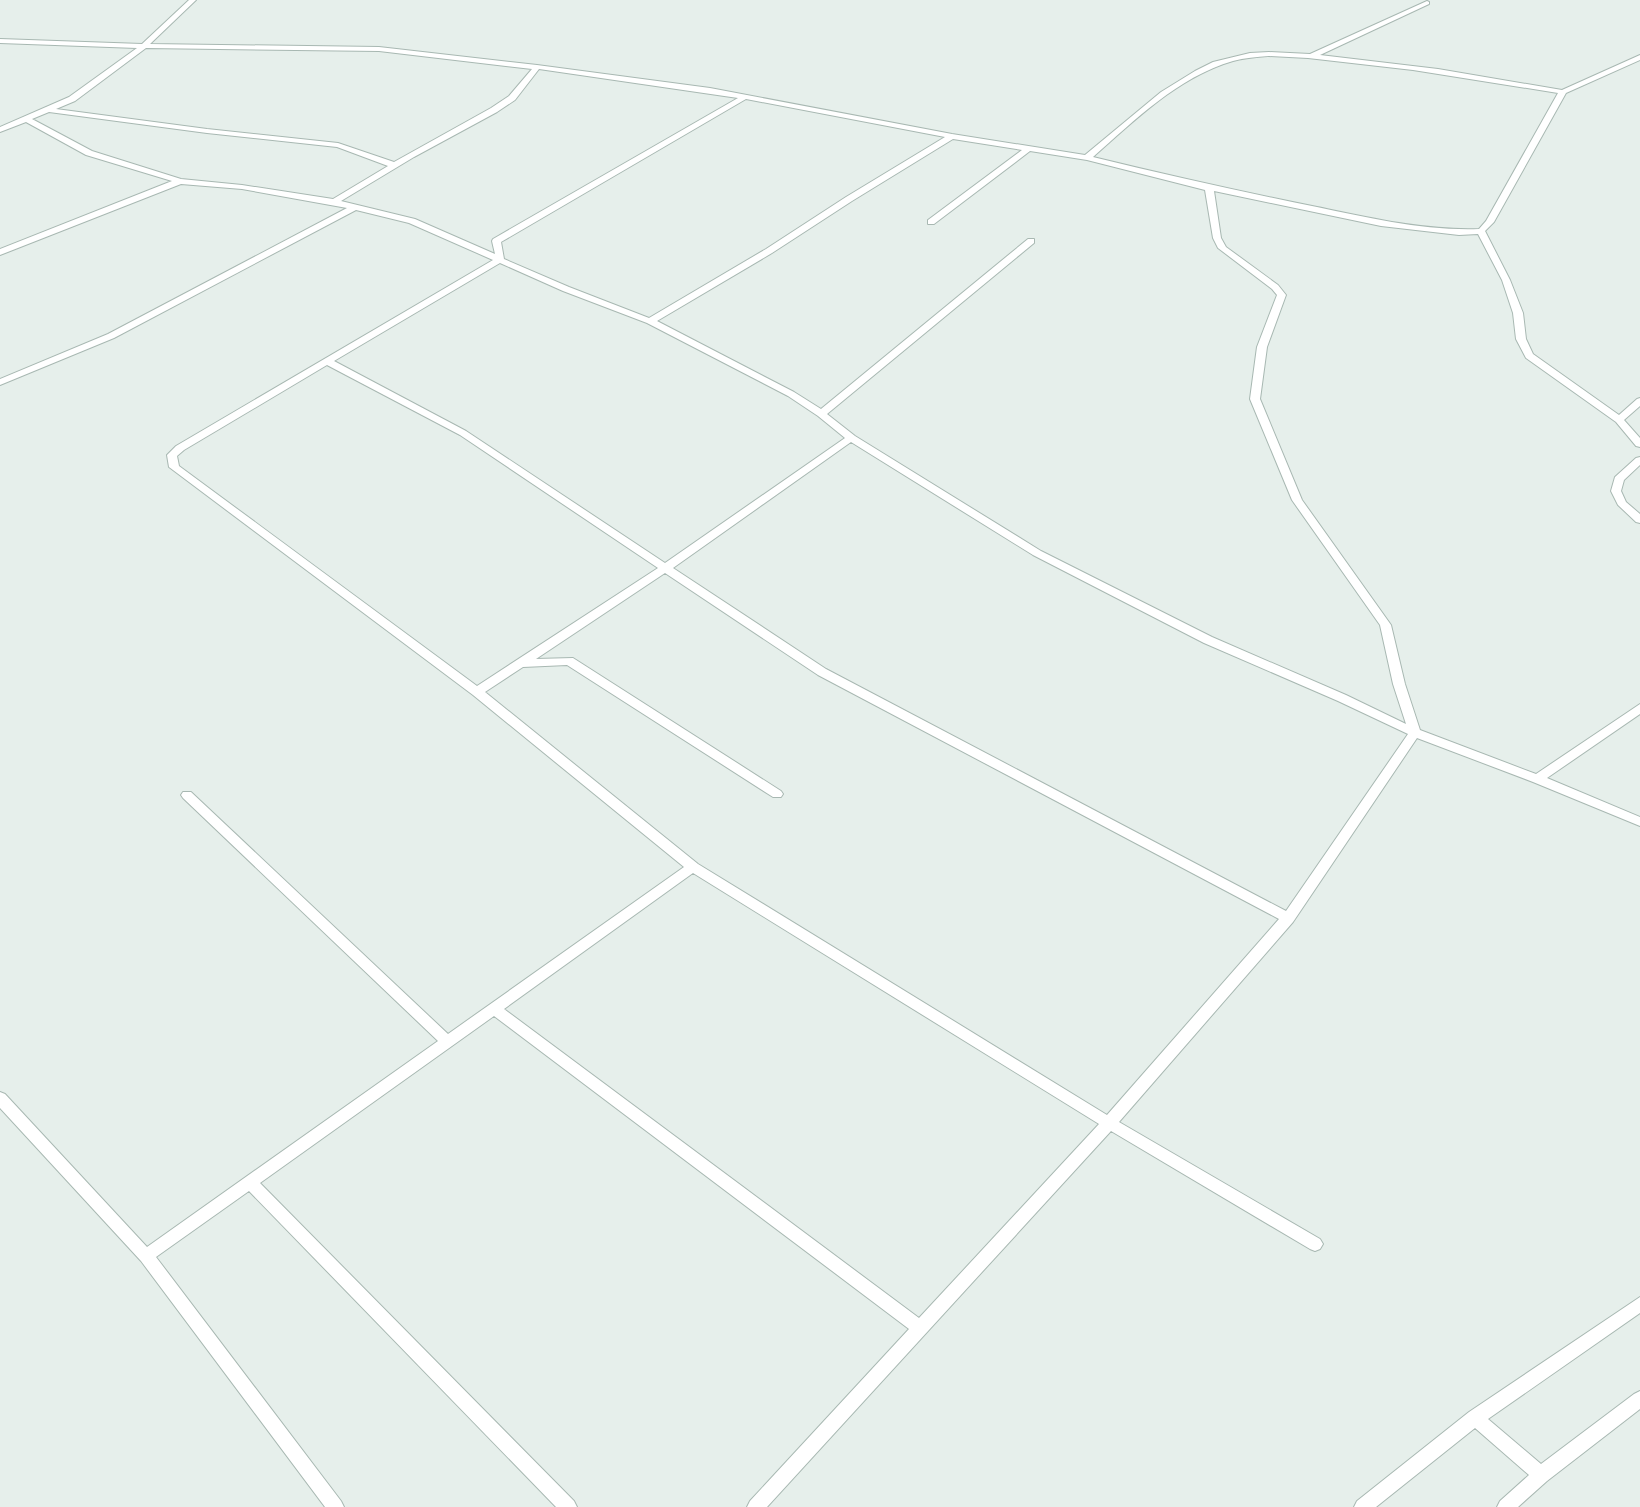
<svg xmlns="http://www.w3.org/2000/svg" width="1640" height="1507" font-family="Figtree,sans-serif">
<rect width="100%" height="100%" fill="#e6efeb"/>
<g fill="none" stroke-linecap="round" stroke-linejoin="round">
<g stroke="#a8b8b2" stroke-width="2">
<path id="minor" d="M189,0h7l-46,44 229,3 158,18 173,23 242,46 133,21 76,-63 34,-21 18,-9 37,-9 19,-1 41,2 117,-53 2,1v2l-109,51 118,14 124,21 78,-35v5l-74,33 -72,129 -9,9 25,49 13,33 3,26 7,15 86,61 18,-16 3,-1v8l-16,14 16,18v9l-4,-1 -20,-24 -90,-64 -10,-19 -3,-26 -11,-33 -24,-46 -19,1 -78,-9 -167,-35 7,47 5,9 52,38 8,10 -19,52 -7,52 42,101 89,125 14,59 15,46 116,44 104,-70v10l-93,64 93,39v9l-107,-44 -116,-44 -124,184 -174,200 201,117 3,5 -3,5 -5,2 -5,-2 -199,-118 -344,376h-20l3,-6 159,-172 -415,-313 -234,167 314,318 3,6h-21l-307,-316 -93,66 185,244 3,6h-19l-184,-246 -141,-153v-16l5,2 142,153 291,-206 -255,-243 -2,-3 2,-3h8l257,242 236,-167 -211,-172 -304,-228 -2,-12 9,-9 317,-186 -84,-37 -53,-13 -242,128 -114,47v-6l108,-45 239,-126 -105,-19 -61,-5 -181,71v-6l172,-68 -86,-26 -60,-33 -26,10v-5l69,-30 68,-49 -137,-5v-4l142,5zM146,48l233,3 153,18 -23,27 -18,12 -97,54 -56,-19 -131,-14 -151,-20 19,-8zM1269,56l39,2 105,12 145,23 -72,128 -7,8c-54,2 -109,-11 -162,-22 -75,-15 -150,-32 -224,-50 42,-37 85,-80 140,-96 11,-3 24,-4 36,-5zM539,69l199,29 -245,141 -1,2 3,13 -80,-35 -74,-18 73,-44 83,-45 18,-12zM746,99l199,38 -99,60 -80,52 -117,69 -80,-31 -65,-28 -3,-17zM49,112l158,21 130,14 51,19 -55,33 -91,-14 -61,-6 -89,-28 -60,-32zM953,139l69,11 -94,70v4h6l96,-73 57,9 118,30 8,48 5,10 54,41 5,6 -20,52 -7,52 42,101 88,125 13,59 13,40 -60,-29 -134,-58 -171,-86 -186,-115 -28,-22 207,-171v-4h-6l-207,170 -27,-17 -137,-71 115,-68 80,-52zM500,263l63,28 84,32 141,73 30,20 27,22 -180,125 -199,-132 -132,-70zM327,365l133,70 198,133 -181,118 -298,-220 -2,-10 7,-6zM851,442l182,113 171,88 134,58 70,33 -122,177 -460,-242 -153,-101zM665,573l153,102 461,244 -172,196 -409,-251 -213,-172 38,-25 44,-2 206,132h8l2,-3 -2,-3 -208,-133 -37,1zM693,873l406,251 -180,194 -415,-309z
M1640,457v8l-16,15 -3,11 5,11 14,12v9l-4,-1 -18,-17 -7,-14 4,-14 21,-19z
M1640,1297v16l-152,106 53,45 93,-70 6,-3v18l-93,72 -29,26h-21l3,-6 29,-26 -54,-47 -99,79h-22l3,-6 112,-89z"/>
</g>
<use href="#minor" fill="#fff" fill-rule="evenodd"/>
</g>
</svg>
